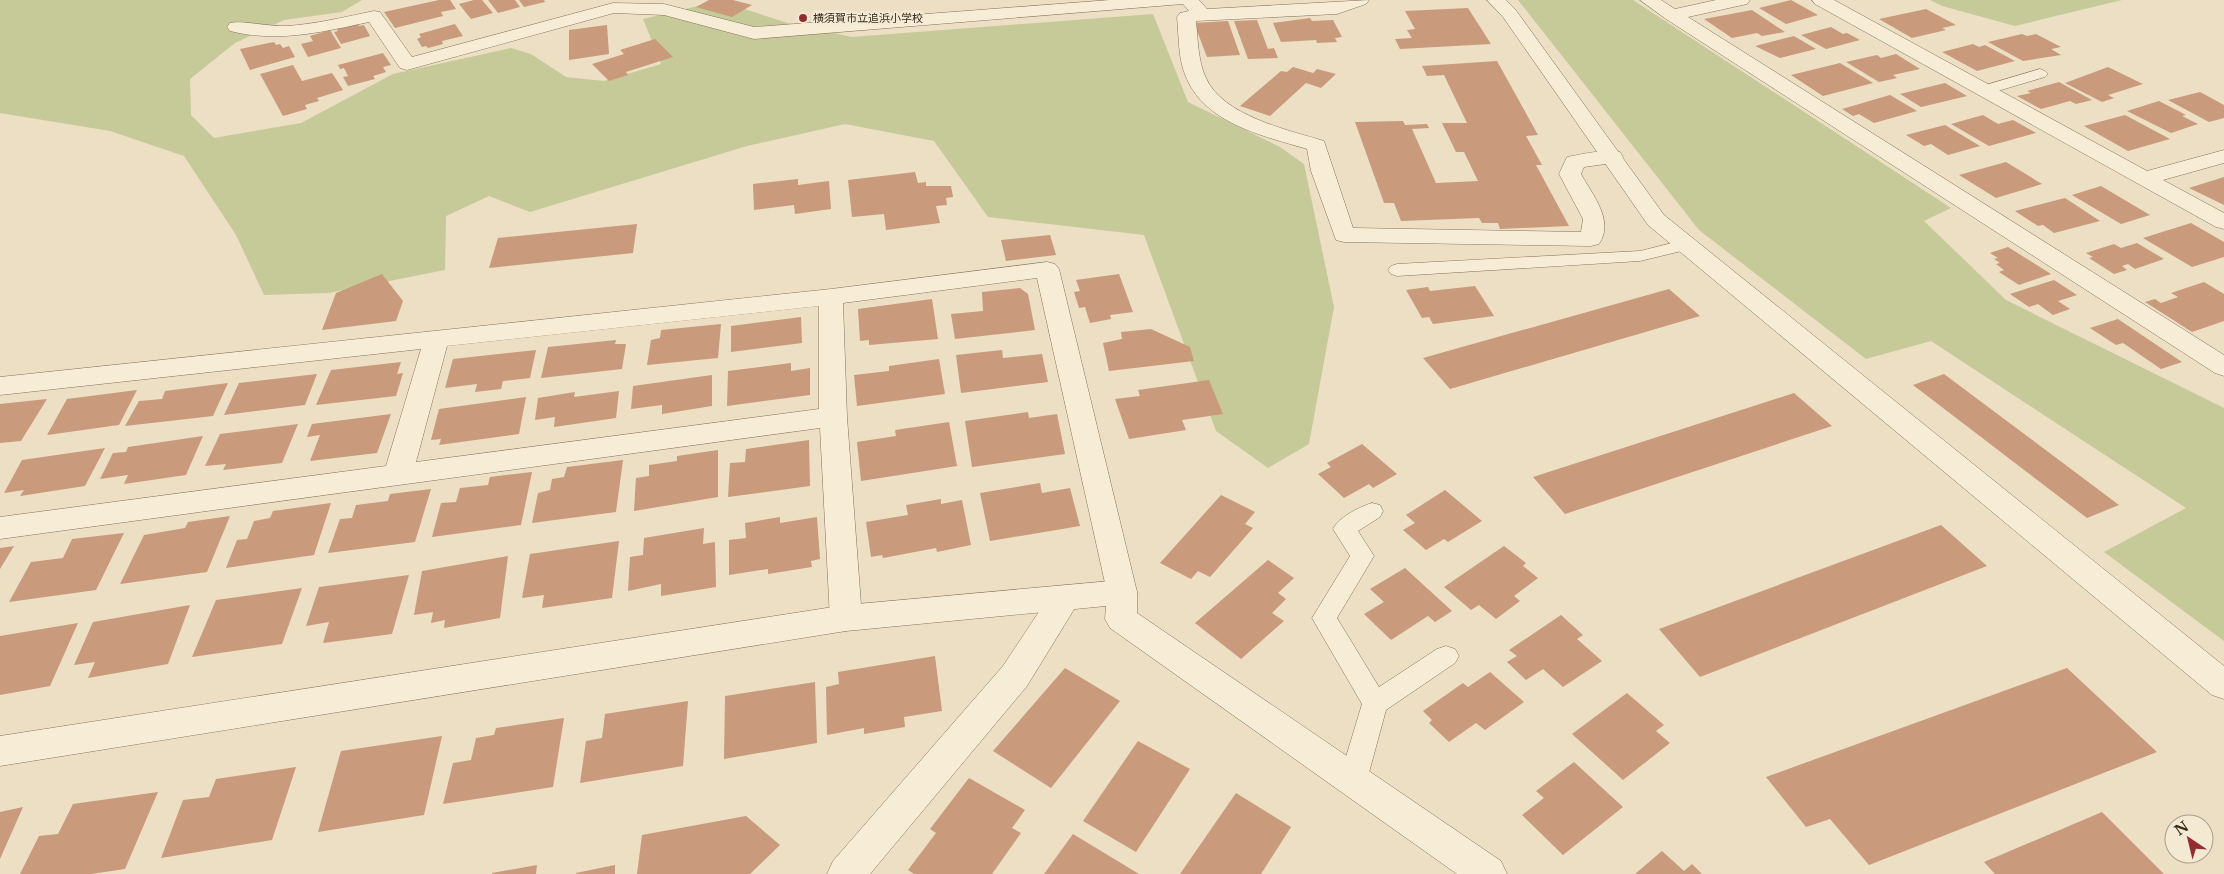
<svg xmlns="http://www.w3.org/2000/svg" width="2224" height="874" font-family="'Libre Baskerville','Noto Sans JP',serif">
<rect width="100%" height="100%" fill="#ecdfc4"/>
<path fill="#c5ca98" d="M0,0h362l-20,12 -58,8 -49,23 -45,36 1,36 23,23 87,-15 92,-49 118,-26 20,6 35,23 38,4 57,-17 -18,-45 76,-18 69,22 64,14 301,-23 35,88 92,45 24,17 30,143 -25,137 -41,24 -52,-37 -72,-196 -156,-18 -54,-76 -89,-17 -98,22 -217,66 -41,-16 -43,20 -1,54 -117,23 -64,2 -28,-60 -52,-79 -74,-25 -110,-18z
M1518,0h115l318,208 -27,13 82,79 218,108v233l-120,-89 82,-44 -255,-167 -65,18 -167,-129z
M1930,0h192l-107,26 -73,-20z"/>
<path fill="#c99a7b" d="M439,0h11l6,9 -15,3 2,4 -48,12 -11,-16z
M474,0h8l11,13 -22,6 -12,-15z
M488,0h27l5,7 -22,6z
M519,0h25l1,2 -21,5z
M709,0h24l19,5 -20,12 -36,-10z
M1791,0l27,15 -32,9 -27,-16z
M1468,8l23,36 -91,5 -5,-10 17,-1 -5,-8 8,-1 -10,-18z
M1926,9l30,16 -14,3 4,2 -34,8 -33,-19z
M1752,10l33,22 -23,4 -5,-3 -25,5 -28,-19z
M1310,18l2,3 21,-1 9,17 -7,1 2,4 -20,1 -1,-3 -35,2 -8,-19z
M1257,20l11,29 6,-1 4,10 -30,1 -14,-38z
M1228,21l12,34 -33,2 -13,-34z
M357,22l2,4 5,-1 6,11 -29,8 -7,-12 4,-1 -2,-3z
M455,24l8,12 -21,5 1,3 -15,4 -2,-2 -4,1 -5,-8 4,-2 -2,-3z
M607,25l2,29 -40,6v-30z
M1831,27l12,7 4,-1 13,7 -34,9 -25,-14z
M330,30l11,18 -33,9 -7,-13 12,-3 -3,-5z
M2022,34l5,2 9,-2 25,13 -10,2 10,6 -38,6 -35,-19z
M1794,36l22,13 -36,9 -25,-12z
M655,39l18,18 -47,15 2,3 -19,6 -17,-17 32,-10 -4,-4z
M274,42l2,3 4,-1 3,4 6,-2 6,11 -45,13 -10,-21z
M1973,44l6,3 6,-2 30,16 -38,10 -35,-19z
M383,53l8,12 -8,2 3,5 -13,4 2,3 -27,7 -5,-9 5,-1 -4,-8 -4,1 -2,-4z
M1896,54l24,15 -27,6 4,3 -18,4 -33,-20 31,-7 4,3z
M1497,61l41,74 -12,1 16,29h-6l33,61 -69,3 -2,-6h-16l-3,-5 -78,3 -7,-18h-10l-29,-81 48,-1 2,4 22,-1 2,4 -17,1 24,54 42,-2 -14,-29h-8l-14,-29h25l-23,-48 -17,1 -5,-10z
M1840,63l33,20 -50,13 -32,-21z
M293,65l9,16 30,-8 11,17 -26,8 2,3 -14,4 2,4 -24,7 -23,-42z
M1293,67l20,6 4,-4 19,5 -15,14 -15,-5 -36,33 -30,-10 41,-35 6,1z
M2108,67l35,17 -35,11 6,3 -12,4 -37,-19z
M2059,82l33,18 -16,4 -6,-3 -29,8 -24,-13 14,-3 -4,-2z
M1945,83l22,13 -46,11 -21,-13z
M2200,92l24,13v13l-15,4 -41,-22z
M1890,95l27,16 -43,12 -15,-9 -6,2 -11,-7z
M2159,101l27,14 -4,1 16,8 -27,9 -44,-22z
M1983,115l15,9 15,-4 23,13 -47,13 -38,-22z
M2125,115l45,24 -42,12 -44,-25z
M1945,125l35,21 -32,9 -17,-11 -7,2 -18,-11z
M2006,162l36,22 -46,14 -37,-23z
M915,172l3,11 8,-1v4h25l2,11 -7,1 1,7 -11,1 4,17 -54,7 -2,-16 -32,3 -4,-37z
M2224,177v28l-35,-17z
M798,179v6l31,-4 2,28 -36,5 -1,-9 -40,5 -1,-26z
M2101,186l49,29 -29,9 -49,-29z
M2065,198l35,23 -46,12 -11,-8 -5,1 -23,-15z
M2191,223l33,19v15l-32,10 -49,-29z
M637,224l-4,29 -144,15 9,-30z
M1050,235l6,20 -50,6 -5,-21z
M2137,243l27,16 -29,10 -7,-5 -6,2 5,4 -13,4 -25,-16 4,-1 -7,-4 28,-9 7,4z
M2008,247l43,27 -32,11 -20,-13 5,-2 -8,-6 4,-1 -6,-4 4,-1 -8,-5z
M382,274l21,27 -7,20 -74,9 14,-37z
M1119,274l14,38 -23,3 1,4 -21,4 -5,-16 -6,1 -5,-16 6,-1 -4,-11z
M2054,280l23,15 -19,6 12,8 -17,6 -15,-11 -9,3 -19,-13z
M2204,282l20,12v27l-32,11 -47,-30 10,-3 6,4 17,-6 -7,-4z
M1475,286l19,30 -61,8 -4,-7 -7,1 -16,-28 22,-3 2,4z
M1020,288l8,6 7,36 -80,9 -4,-25 32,-3 -1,-19z
M1669,289l31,27 -250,73 -27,-31z
M932,299l6,40 -69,6v-5l-9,1 -2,-32z
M801,317l1,26 -71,9v-26z
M2118,319l64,43 -21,7 -38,-26 -7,2 -26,-17z
M721,324l-3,34 -71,7 4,-25 9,-2 1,-8z
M1151,329l39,18 4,14 -85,10 -6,-28 19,-4 -1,-7z
M616,340l-1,4h11l-4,25 -81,9 7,-31z
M536,350l-6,28 -27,3 -2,8 -26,3 2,-8 -32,4 8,-29z
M1002,350l1,8 39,-4 6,28 -87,11 -5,-38z
M939,359l6,35 -88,12 -3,-31 35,-4v-5z
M401,362l-4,12 6,-1 -7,23 -80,9 15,-35z
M791,363v8l19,-3v27l-83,11 1,-35z
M317,374l-12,31 -81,10 15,-32z
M1944,374l175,131 -32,13 -174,-133z
M712,375v31l-50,8v-9l-31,4 2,-23z
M1209,380l14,34 -41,6 4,10 -57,9 -14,-40 25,-3 -2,-6z
M228,383l-15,33 -88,10 14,-25 23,-2 3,-8z
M137,390l-18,35 -72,10 20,-36z
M619,391l-3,27 -62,9 1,-10 -20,3 3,-22 37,-6 -1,5z
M1794,393l38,33 -267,88 -32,-37z
M526,397l-7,37 -80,11 2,-6 -10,1 8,-31z
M47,399l-26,42 -21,2v-39z
M1028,412l1,6 28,-4 8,40 -93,13 -7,-46z
M391,414l-14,39 -67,8 10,-26 -13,2 5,-13z
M949,422l8,44 -96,15 -4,-39 39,-6 -1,-6z
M298,424l-16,39 -59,7 3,-6 -21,2 15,-32z
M203,436l-17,39 -62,9 4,-9 -28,4 13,-26 13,-1 2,-5z
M809,440l1,46 -82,11 2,-34 15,-1 1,-13z
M1362,444l35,30 -24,14 -4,-4 -25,14 -26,-24 13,-7 -4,-4z
M105,448l-20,38 -65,10 4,-6 -20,3 18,-33z
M718,450v47l-84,14 2,-33 13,-2v-11l28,-4v-5z
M623,460l-7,52 -84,11 6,-30 12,-3 2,-11 12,-2 3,-10z
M532,472l-11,53 -89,12 9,-34 15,-1 4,-14 28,-3 2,-8z
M1040,483l2,10 28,-5 10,38 -90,15 -10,-48z
M431,489l-16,53 -87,11 12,-34 12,-1 4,-13 32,-4 2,-7z
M1445,490l37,31 -34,21 -4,-3 -18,11 -23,-20 12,-7 -9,-8z
M1221,495l34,17 -10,12 8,4 -43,49 -12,-6 -7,8 -31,-16z
M941,499v5l21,-4 9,45 -34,7 -1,-4 -53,10 -1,-3 -11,2 -5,-35 42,-7 -2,-10z
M331,503l-17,52 -88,13 11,-28 10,-1 7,-18 16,-3 3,-7z
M230,516l-23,56 -87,12 24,-49 41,-7 3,-6z
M780,517v6l37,-6 3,42 -9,2 1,6 -44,7v-5l-39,6v-35l17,-2 -1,-15z
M1941,525l46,41 -287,111 -41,-48z
M704,528l-1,16 12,-2 1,45 -55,9v-12l-33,7 2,-34 13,-2 1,-17z
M124,533l-28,57 -87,12 22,-40 32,-4 9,-19z
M619,541l-7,57 -70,10 2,-13 -22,3 8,-44z
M14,546l-14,23v-21z
M1504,546l22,17 -3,3 15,12 -24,18 6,5 -24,18 -17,-14 -8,5 -27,-23z
M508,556l-8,62 -56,10 1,-8 -14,3 2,-11 -19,3 8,-44z
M1268,560l26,18 -16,15 8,6 -14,14 12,8 -43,38 -46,-36z
M1405,568l47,43 -17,11 -7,-6 -37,24 -27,-26 20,-12 -14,-13z
M409,575l-17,59 -69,9 6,-21 -23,4 13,-39z
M302,588l-20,56 -90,13 24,-57z
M190,605l-22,59 -80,14 7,-16 -21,3 19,-43z
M1561,615l22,20 -6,4 25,22 -39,26 -20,-18 -17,11 -19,-18 10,-6 -8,-6z
M78,623l-28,63 -50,9v-59z
M935,656l7,55 -38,6 1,10 -41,7v-6l-37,7 -1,-48 13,-3 -1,-12z
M1065,668l55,33 -69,87 -58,-37z
M2067,668l90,84 -288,113 -39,-46 -24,8 -40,-50z
M1490,672l34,30 -39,28 -9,-7 -27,19 -20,-19 3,-3 -9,-9 40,-28 5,4z
M815,682l2,61 -93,16 1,-63z
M1627,693l37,32 -8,6 14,12 -47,37 -51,-46z
M688,701l-5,65 -103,17 6,-42 16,-3 3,-24z
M564,718l-11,69 -110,17 10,-41 18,-3 5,-22 18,-3 2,-7z
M442,736l-18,79 -106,17 23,-81z
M1138,741l52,28 -54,83 -53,-31z
M1574,762l49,45 -60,48 -41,-40 22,-17 -8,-7z
M296,767l-24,73 -111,18 22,-58 26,-3 7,-18z
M969,778l56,32 -13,18 9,5 -29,41h-78l-6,-4 28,-37 -6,-4z
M158,792l-33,77 -34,5h-71l19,-38 19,-2 15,-30z
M1236,793l55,34 -30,47h-81z
M23,807l-23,52v-47z
M2102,812l62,62h-169l-11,-12z
M746,816l34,29 -30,29h-113l5,-39z
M1073,834l66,40h-95z
M1662,851l22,20 8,-7 10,10h-67z
M537,865l-1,9h-44v-1z
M615,865v9h-39v-1z"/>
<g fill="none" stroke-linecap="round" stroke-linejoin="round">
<g stroke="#86715b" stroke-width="1">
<path id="service" d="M2040,69l5,2 3,3 -3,3 -61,18 -8,-5 3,-3z
M1688,239l6,1 3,4 -3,4 -54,13 -243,15 -6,-2 -3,-4 3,-4 6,-2 243,-13z
M1372,503l8,2 3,6 -3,6 -22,14 16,25 -37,62 42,69 58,-38 9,-3 9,3 4,7 -4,7 -69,47 -19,70 -4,9 -10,3 -10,-3 -4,-9 23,-76 -50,-86 38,-62 -17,-27c6,-12 26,-22 39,-26z"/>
</g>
<g stroke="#86715b" stroke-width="1">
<path id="minor" d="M1110,0h89l8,9 162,-9 -3,4 -29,10 -141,7c2,19 2,40 10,57 17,38 82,52 118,63l29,87 228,4 2,-13 -24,-45 8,-17c16,-3 37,-8 53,-5l3,5 -3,5 -36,5 -3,7c11,20 34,47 18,70l-8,2 -247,-4 -8,-2 -25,-69 -4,-22c-43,-13 -102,-25 -121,-72 -8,-18 -7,-40 -9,-60l3,-4 9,-2 -6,-7 -429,35 -90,-24 -50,-2 -207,57 -7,-2 -31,-46c-47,10 -91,21 -139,9l-3,-4 3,-4c12,-3 40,4 57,3 29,-2 58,-9 87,-15l6,1 32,45 201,-54 51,1 90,23z
M1640,0h21l14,9 41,-9h34l-3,4 -59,13 536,338v21l-9,-3 -549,-354z
M1812,0h22l313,171 77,-21v13l-61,17 61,33v16l-8,-2 -401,-223z
M1047,262l8,2 4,5 78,323 -4,9 -11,3 -11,-3 -4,-9 -70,-314 -194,25 4,114 15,201 -5,9 -11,4 -11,-4 -5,-9 -10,-190 -820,111v-22l386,-51 35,-117 -421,46v-18l831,-88zM819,306v103l-403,53 31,-116z
M1065,586l11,3 5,9 -54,88 -157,188h-43l6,-13 170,-195 51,-77z"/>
</g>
<g stroke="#86715b" stroke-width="1">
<path id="tertiary" d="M1487,0h19l9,9 149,206 560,451v33l-12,-4 -564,-470 -145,-208z
M1122,580l11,3 4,9v21l364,248 6,13h-50l-347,-246 -5,-9 1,-13 -260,25 -846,135v-30l846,-131z"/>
</g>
<use href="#service" fill="#f7edd7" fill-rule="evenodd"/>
<use href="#minor" fill="#f7edd7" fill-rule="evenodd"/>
<use href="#tertiary" fill="#f7edd7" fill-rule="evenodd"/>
</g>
<circle fill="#932d31" stroke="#f4ead3" stroke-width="2" cx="803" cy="18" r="5"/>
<g text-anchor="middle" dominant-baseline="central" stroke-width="4.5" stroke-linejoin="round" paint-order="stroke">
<g font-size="11" fill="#372a1e" stroke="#f4ead3" text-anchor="start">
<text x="813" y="18">横須賀市立追浜小学校</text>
</g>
</g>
<g transform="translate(2189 839) rotate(325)"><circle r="24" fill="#f4ead3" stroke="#a89d8b"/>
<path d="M0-4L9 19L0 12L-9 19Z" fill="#932d31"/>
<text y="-8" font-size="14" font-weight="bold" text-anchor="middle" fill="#372a1e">N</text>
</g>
</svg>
